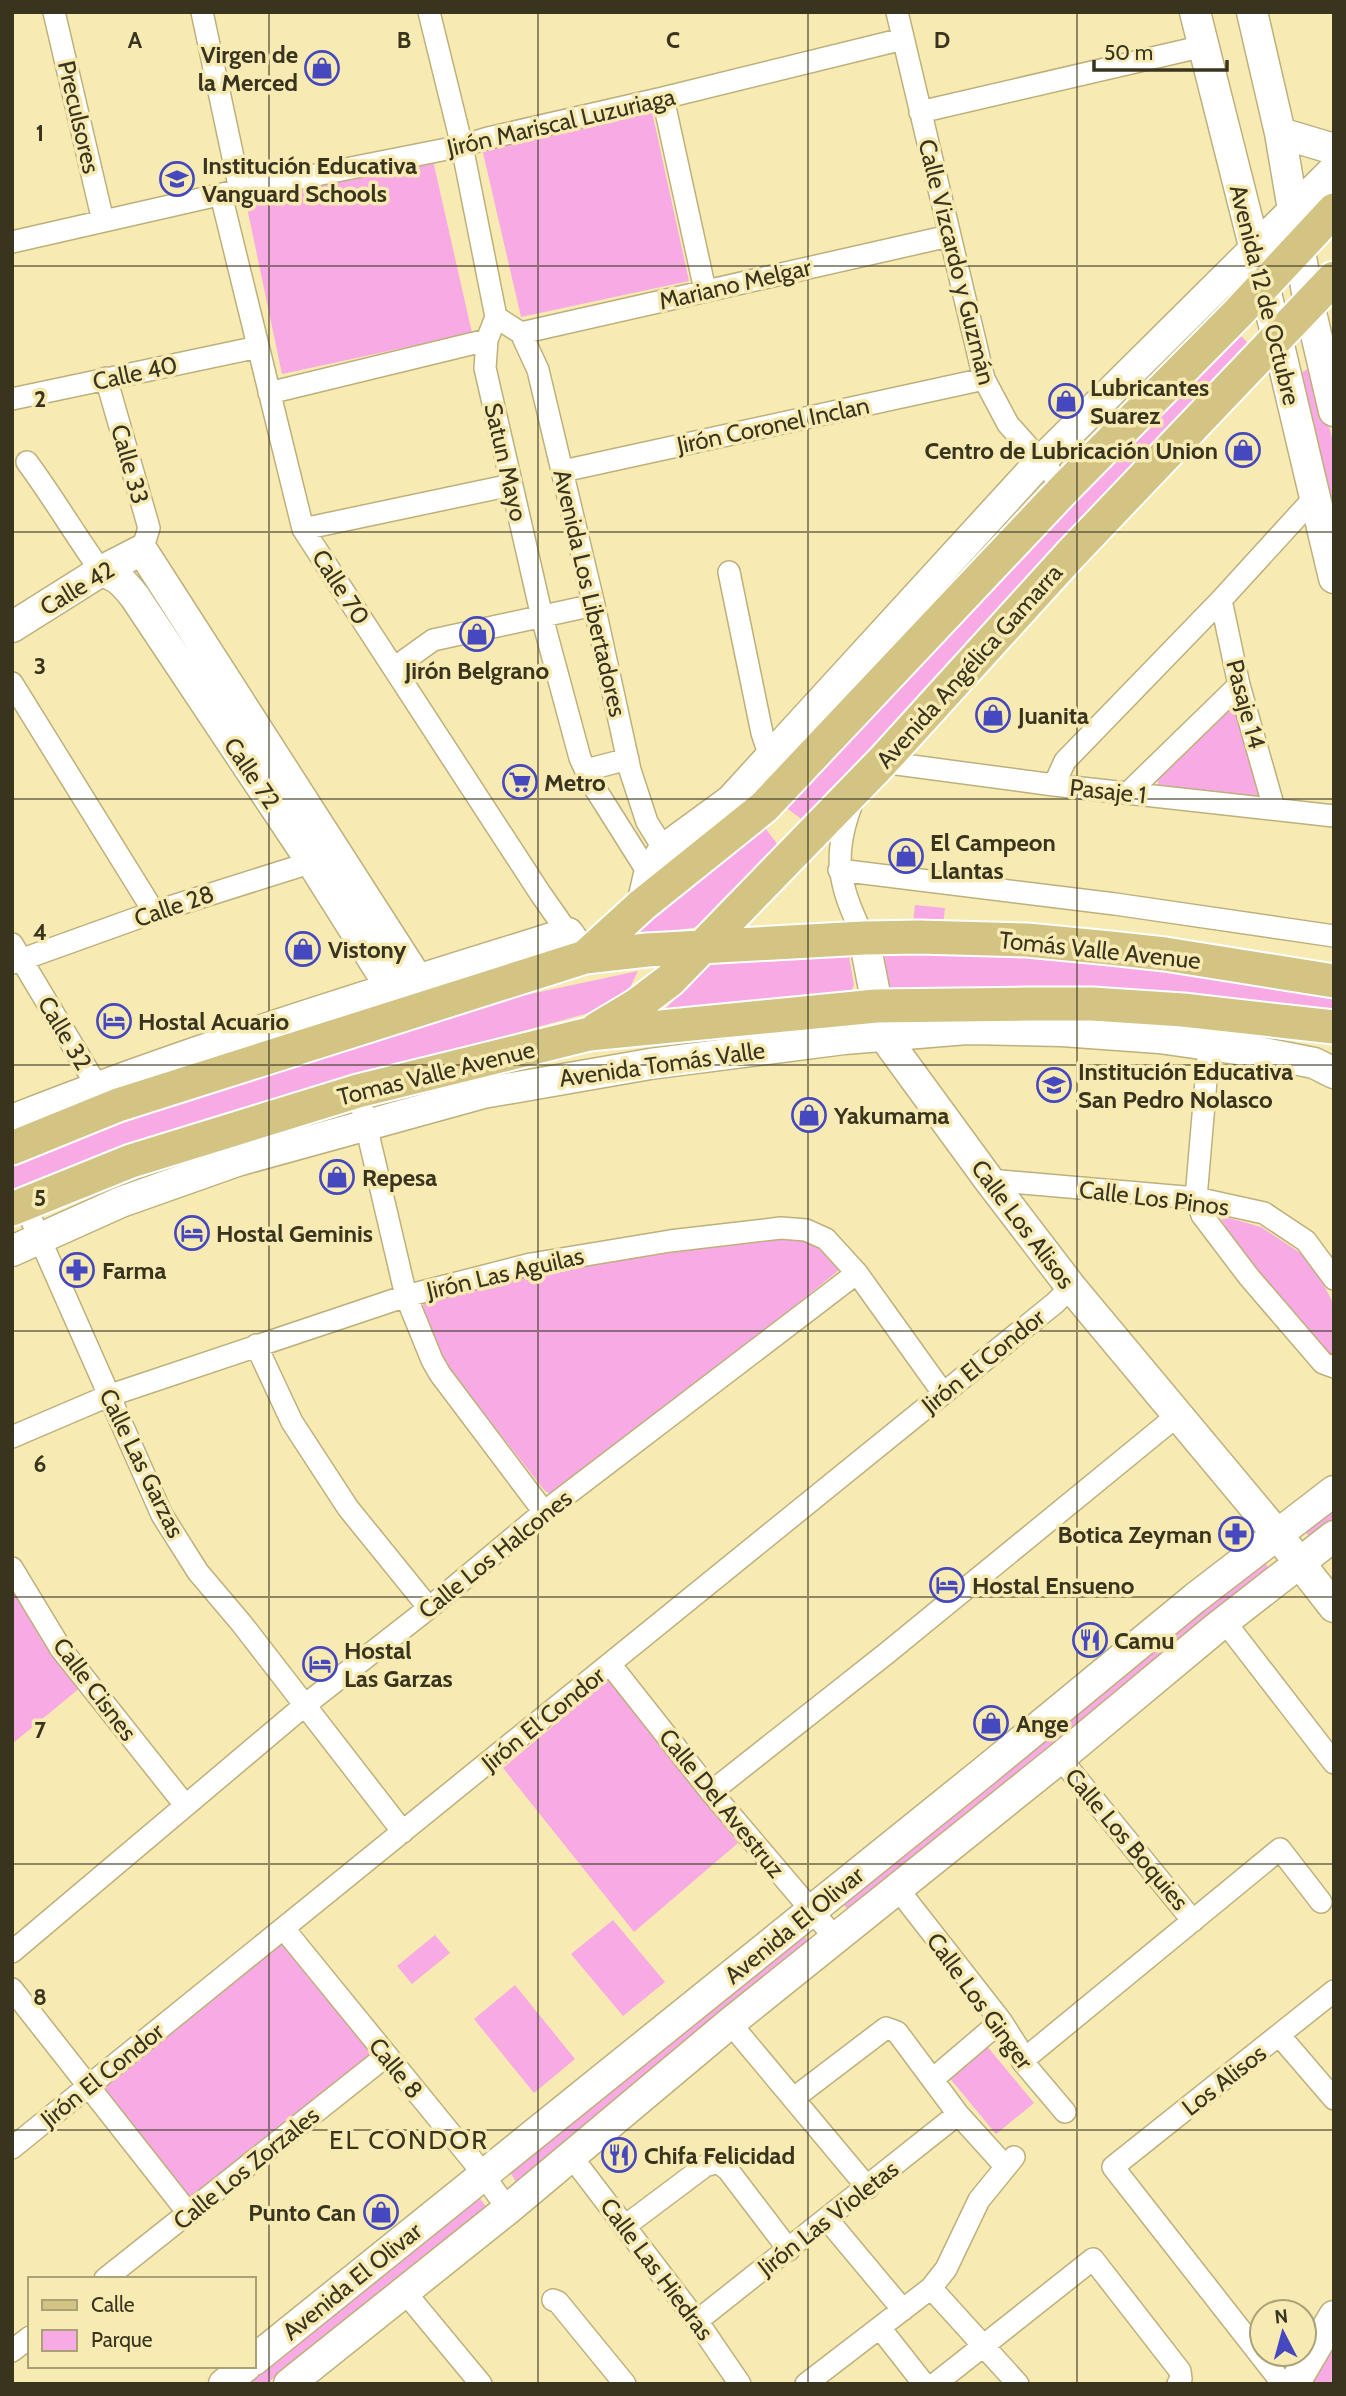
<svg xmlns="http://www.w3.org/2000/svg" width="1346" height="2396" font-family="Cabin,sans-serif">
<rect width="100%" height="100%" fill="#f7eab3"/>
<path fill="#f8aae5" d="M651,107l38,174 -168,36 -40,-173z
M432,156l40,177 -190,41 -37,-176z
M1234,329l18,18 -448,474 -20,-15z
M1315,365l19,82v85l-37,-157z
M1234,700l29,91 -4,9 -100,-14 -3,-11z
M763,825l18,24 -83,78 -84,13z
M915,905l30,3 -2,17 -30,-3z
M894,948l227,9 213,31v29l-440,-22 -8,-6 -1,-34z
M848,951l6,34 -4,10 -191,20 57,-57z
M638,971l-16,33 -158,43 -274,83 -178,67v-31l80,-32 157,-55 258,-80z
M1219,1215l42,12 50,33 23,45v51l-13,-6 -77,-91z
M794,1237c24,6 32,12 49,30l-286,230 -12,-6 -106,-135 -15,-43 -1,-13 105,-23 106,-20z
M1334,1500v26l-23,17 -10,-23z
M1260,1558l13,14 -423,340 -13,-15z
M12,1586l9,17 60,84 -69,57z
M608,1680l130,163 -104,89 -131,-164z
M613,1920l52,62 -42,34 -52,-62z
M798,1928l11,14 -291,244 -12,-22z
M284,1929l102,127 -197,158 -99,-129z
M435,1935l15,18 -38,31 -15,-18z
M515,1985l60,74 -41,34 -60,-74z
M986,2045l48,58 -38,31 -48,-58z
M473,2189l14,19 -221,176h-34z
M1334,2344v40h-26z"/>
<g fill="none" stroke-linecap="round" stroke-linejoin="round">
<g stroke="#bdb07b" stroke-width="24">
<path id="street" d="M54,12l49,209
M202,12l38,178
M429,12l33,134 34,171 -9,23 -2,28 57,249 38,141 11,24 63,100
M897,12l87,367 24,45 57,64
M663,98l42,192
M920,112l284,-66
M221,195l82,334 237,364 28,40
M12,242l228,-52 222,-44 26,-8 175,-40 240,-59
M496,317l25,16 17,37 56,235 36,165 17,52 23,37
M521,333l428,-97
M106,378l43,150 -7,22
M269,393l218,-53
M12,399l246,-52
M27,462c26,35 48,73 74,109
M563,471l421,-92
M303,529l208,-44
M729,572l33,161 8,24
M1221,600l18,85 35,123
M394,668l39,-28 161,-35
M12,683l142,229
M882,762l172,23 280,31
M586,770l42,-11
M1054,785l11,-24 156,-161 94,-103
M1128,793l111,-108
M854,798c-23,57 -16,86 10,140
M839,870l276,34 219,32
M12,944l85,142
M12,963l142,-51 168,-53
M1209,1045l-13,153 6,17 47,62 74,86 11,4
M358,1091l48,205 26,64 8,14 104,138
M989,1180l207,18 68,15 42,28 28,38
M24,1203l138,312 36,57 44,52 161,208
M256,1345l36,77 56,86 81,100
M12,1437l96,-41 298,-100 125,-32 139,-23 111,-13 25,2 20,9 31,34 86,120
M12,1568l49,81 124,156
M1225,1622l109,141
M610,1664l101,128 125,147
M1060,1758l133,163
M711,1792l176,-139 291,-238
M897,1888l104,133 16,25 5,15 43,51
M284,1929l189,232 35,48
M12,1952l293,-247 124,-97 115,-96 313,-239
M12,1989l177,225
M730,2023l138,165
M1279,2035l55,64
M1022,2061l258,-212 41,53
M933,2079l68,-58
M794,2098l92,-70 11,4 61,82 48,53
M12,2148l1043,-845 16,-16
M571,2156l126,165 43,63
M827,2219l76,91
M625,2226l80,-60 13,-4 10,8 61,80
M105,2279l281,-223
M931,2288l87,96
M404,2291l77,93
M553,2300l5,2 67,82
M697,2321l261,-207
M880,2328l44,56
M12,2351l18,-14
M806,2384l125,-96 15,-19 33,-69 35,-43
M935,2384l158,-125 87,112 1,8 -3,5
M1283,2384l-170,-217 221,-176"/>
</g>
<g stroke="#bdb07b" stroke-width="33">
<path id="secondary" d="M1195,12l82,325 57,241
M1252,12l28,121 29,171 25,107
M1280,133l54,16
M101,571c17,5 23,12 34,26l176,264 80,127
M12,627l89,-56 41,-21 276,430
M642,905l7,-31 15,-25 67,-49 310,-339 293,-291
M864,938l19,97 106,145 82,107 206,247 57,73
M12,1120c182,-72 370,-129 556,-187l17,24
M12,1251l109,-49 116,-41 246,-68 167,-29 194,-25 123,-10 95,2 97,7 99,14 56,11 20,10
M254,2360l732,-590 209,-172 139,-107
M224,2384l22,-18
M289,2384l219,-175 222,-186 330,-265 156,-130 118,-92
M1294,2384l40,-68"/>
</g>
<g stroke="#fff" stroke-width="37">
<path id="primary" d="M585,957l57,-52 122,-98 301,-319 173,-175 96,-103
M597,1029l40,-24 33,-25 212,-218 189,-208 263,-276
M12,1148l106,-43 467,-148 62,-7 217,-12 55,-1 108,3 83,8 55,6 169,27
M12,1209l119,-48 227,-70 231,-57 287,-28 152,-2h64l91,6 151,17"/>
</g>
<use href="#street" stroke="#fff" stroke-width="21"/>
<use href="#secondary" stroke="#fff" stroke-width="30"/>
<use href="#primary" stroke="#d3c483" stroke-width="33"/>
</g>
<path fill="none" stroke="#39341e" stroke-width="2" stroke-opacity="0.55" d="M269,12v2372M538,12v2372M808,12v2372M1077,12v2372M12,266h1322M12,532h1322M12,799h1322M12,1065h1322M12,1331h1322M12,1597h1322M12,1864h1322M12,2130h1322"/>
<defs>
<g id="shop-ring" transform="scale(1.75)"><circle r="9.5" fill="#f7eab3" stroke="#4548be" stroke-width="1.5"/><path d="M-5-2.5h2.3a2.7 3.5 0 0 1 5.4 0H5L5.5 6h-11ZM-1.5-2.5h3a1.5 2.3 0 0 0-3 0Z" fill="#4548be"/></g>
<g id="school-ring" transform="scale(1.75)"><circle r="9.5" fill="#f7eab3" stroke="#4548be" stroke-width="1.5"/><path d="M0-5L7-2L0 1L-7-2ZM-4 1L0 2.5L4 1V4Q0 6-4 4Z" fill="#4548be"/></g>
<g id="supermarket-ring" transform="scale(1.75)"><circle r="9.5" fill="#f7eab3" stroke="#4548be" stroke-width="1.5"/><path d="M-6-5.5h2.5l.6 2H6L4.5 2H-2.5L-4.4-4H-6ZM-1.5 3.2a1.3 1.3 0 1 0 .1 0ZM3 3.2a1.3 1.3 0 1 0 .1 0Z" fill="#4548be"/></g>
<g id="hotel-ring" transform="scale(1.75)"><circle r="9.5" fill="#f7eab3" stroke="#4548be" stroke-width="1.5"/><path d="M-6-4.5h1.5V1H6V5H4.5V3h-9V5H-6ZM-4 0a1.8 1.8 0 1 1 3.6 0ZM.5 0V-2.5h3Q6-2.5 6 0Z" fill="#4548be"/></g>
<g id="pharmacy-ring" transform="scale(1.75)"><circle r="9.5" fill="#f7eab3" stroke="#4548be" stroke-width="1.5"/><path d="M-2-6h4v4h4v4h-4v4h-4v-4h-4v-4h4Z" fill="#4548be"/></g>
<g id="restaurant-ring" transform="scale(1.75)"><circle r="9.5" fill="#f7eab3" stroke="#4548be" stroke-width="1.5"/><path d="M-5-6h1v4h1v-4h1v4h1v-4h1v5L-1.5 .5V6h-2V.5L-5-1ZM5-6V6H3V1.5H1.5Q1.5-4 5-6Z" fill="#4548be"/></g>
</defs>
<g fill-rule="evenodd">
<use href="#shop-ring" x="322" y="68"/>
<use href="#school-ring" x="177" y="179"/>
<use href="#shop-ring" x="1066" y="401"/>
<use href="#shop-ring" x="1243" y="450"/>
<use href="#shop-ring" x="477" y="634"/>
<use href="#shop-ring" x="993" y="715"/>
<use href="#supermarket-ring" x="520" y="782"/>
<use href="#shop-ring" x="906" y="856"/>
<use href="#shop-ring" x="303" y="949"/>
<use href="#hotel-ring" x="114" y="1021"/>
<use href="#school-ring" x="1054" y="1085"/>
<use href="#shop-ring" x="809" y="1115"/>
<use href="#shop-ring" x="337" y="1177"/>
<use href="#hotel-ring" x="192" y="1233"/>
<use href="#pharmacy-ring" x="77" y="1270"/>
<use href="#pharmacy-ring" x="1236" y="1534"/>
<use href="#hotel-ring" x="947" y="1585"/>
<use href="#restaurant-ring" x="1090" y="1640"/>
<use href="#hotel-ring" x="320" y="1664"/>
<use href="#shop-ring" x="991" y="1723"/>
<use href="#restaurant-ring" x="619" y="2155"/>
<use href="#shop-ring" x="381" y="2212"/>
</g>
<g text-anchor="middle" dominant-baseline="central" stroke-width="7" stroke-linejoin="round" paint-order="stroke">
<g font-size="24" font-weight="bold" fill="#39341e" stroke="#f7eab3" text-anchor="start">
<text x="298" y="54" text-anchor="end">Virgen de<tspan x="298" dy="28">la Merced</tspan></text>
<text x="202" y="165">Institución Educativa<tspan x="202" dy="28">Vanguard Schools</tspan></text>
<text x="1090" y="387">Lubricantes<tspan x="1090" dy="28">Suarez</tspan></text>
<text x="1218" y="450" text-anchor="end">Centro de Lubricación Union</text>
<text x="477" y="670" text-anchor="middle">Jirón Belgrano</text>
<text x="1018" y="715">Juanita</text>
<text x="544" y="782">Metro</text>
<text x="930" y="842">El Campeon<tspan x="930" dy="28">Llantas</tspan></text>
<text x="328" y="949">Vistony</text>
<text x="138" y="1021">Hostal Acuario</text>
<text x="1078" y="1071">Institución Educativa<tspan x="1078" dy="28">San Pedro Nolasco</tspan></text>
<text x="834" y="1115">Yakumama</text>
<text x="362" y="1177">Repesa</text>
<text x="216" y="1233">Hostal Geminis</text>
<text x="102" y="1270">Farma</text>
<text x="1212" y="1534" text-anchor="end">Botica Zeyman</text>
<text x="972" y="1585">Hostal Ensueno</text>
<text x="1114" y="1640">Camu</text>
<text x="344" y="1650">Hostal<tspan x="344" dy="28">Las Garzas</tspan></text>
<text x="1016" y="1723">Ange</text>
<text x="644" y="2155">Chifa Felicidad</text>
<text x="356" y="2212" text-anchor="end">Punto Can</text>
</g>
<g font-size="24" fill="#39341e" stroke="#f7eab3">
<text transform="translate(79 117) rotate(77)">Preculsores</text>
<text transform="translate(561 122) rotate(-13)">Jirón Mariscal Luzuriaga</text>
<text transform="translate(957 262) rotate(76)">Calle Vizcardo y Guzmán</text>
<text transform="translate(735 284) rotate(-13)">Mariano Melgar</text>
<text transform="translate(1265 295) rotate(76)">Avenida 12 de Octubre</text>
<text transform="translate(135 373) rotate(-12)">Calle 40</text>
<text transform="translate(773 425) rotate(-12)">Jirón Coronel Inclan</text>
<text transform="translate(506 462) rotate(77)">Satun Mayo</text>
<text transform="translate(130 464) rotate(74)">Calle 33</text>
<text transform="translate(341 587) rotate(57)">Calle 70</text>
<text transform="translate(77 588) rotate(-31)">Calle 42</text>
<text transform="translate(590 593) rotate(77)">Avenida Los Libertadores</text>
<text transform="translate(969 666) rotate(-48)">Avenida Angélica Gamarra</text>
<text transform="translate(1246 704) rotate(75)">Pasaje 14</text>
<text transform="translate(252 773) rotate(56)">Calle 72</text>
<text transform="translate(1108 791) rotate(6)">Pasaje 1</text>
<text transform="translate(174 906) rotate(-19)">Calle 28</text>
<text transform="translate(1100 950) rotate(6)">Tomás Valle Avenue</text>
<text transform="translate(65 1033) rotate(59)">Calle 32</text>
<text transform="translate(662 1064) rotate(-8)">Avenida Tomás Valle</text>
<text transform="translate(436 1073) rotate(-14)">Tomas Valle Avenue</text>
<text transform="translate(1154 1198) rotate(7)">Calle Los Pinos</text>
<text transform="translate(1023 1224) rotate(53)">Calle Los Alisos</text>
<text transform="translate(505 1273) rotate(-13)">Jirón Las Aguilas</text>
<text transform="translate(983 1361) rotate(-39)">Jirón El Condor</text>
<text transform="translate(142 1463) rotate(64)">Calle Las Garzas</text>
<text transform="translate(495 1554) rotate(-39)">Calle Los Halcones</text>
<text transform="translate(95 1689) rotate(53)">Calle Cisnes</text>
<text transform="translate(543 1719) rotate(-39)">Jirón El Condor</text>
<text transform="translate(722 1803) rotate(51)">Calle Del Avestruz</text>
<text transform="translate(1127 1839) rotate(50)">Calle Los Boquies</text>
<text transform="translate(794 1925) rotate(-39)">Avenida El Olivar</text>
<text transform="translate(980 2001) rotate(54)">Calle Los Ginger</text>
<text transform="translate(396 2068) rotate(51)">Calle 8</text>
<text transform="translate(102 2075) rotate(-39)">Jirón El Condor</text>
<text transform="translate(1224 2080) rotate(-38)">Los Alisos</text>
<text transform="translate(246 2168) rotate(-39)">Calle Los Zorzales</text>
<text transform="translate(828 2218) rotate(-38)">Jirón Las Violetas</text>
<text transform="translate(657 2269) rotate(53)">Calle Las Hiedras</text>
<text transform="translate(352 2281) rotate(-39)">Avenida El Olivar</text>
</g>
<g font-size="26" letter-spacing="2" fill="#39341e" stroke="#f7eab3">
<text x="409" y="2140">EL CONDOR</text>
</g>
</g>
<g font-size="23" text-anchor="middle" font-weight="bold" fill="#39341e" stroke="#f7eab3" stroke-width="7" stroke-linejoin="round" paint-order="stroke">
<text x="135" y="48">A</text>
<text x="404" y="48">B</text>
<text x="673" y="48">C</text>
<text x="942" y="48">D</text>
<text x="40" y="141">1</text>
<text x="40" y="407">2</text>
<text x="40" y="674">3</text>
<text x="40" y="940">4</text>
<text x="40" y="1206">5</text>
<text x="40" y="1472">6</text>
<text x="40" y="1738">7</text>
<text x="40" y="2005">8</text>
</g>
<rect width="1346" height="2396" fill="none" stroke="#39341e" stroke-width="28"/>
<rect x="28" y="2277" width="228" height="91" fill="#f7eab3" stroke="#aba177" stroke-width="2"/>
<rect x="42" y="2300" width="35" height="10" fill="#d3c483" stroke="#aba177" stroke-width="2"/>
<text x="91" y="2312" font-size="21" fill="#39341e">Calle</text>
<rect x="42" y="2330" width="35" height="21" fill="#f8aae5" stroke="#aba177" stroke-width="2"/>
<text x="91" y="2347" font-size="21" fill="#39341e">Parque</text>
<g transform="translate(1283 2333) rotate(354)"><circle r="33" fill="#f7eab3" stroke="#aba177" stroke-width="2"/>
<path d="M0-5L12 26L0 18L-12 26Z" fill="#4548be"/>
<text y="-10" font-size="19" font-weight="bold" text-anchor="middle" fill="#39341e">N</text>
</g>
<path d="M1094 60v10h133v-10" fill="none" stroke="#39341e" stroke-width="3.5"/>
<text x="1104" y="60" font-size="21" fill="#39341e" stroke="#f7eab3" stroke-width="5" paint-order="stroke">50 m</text>
</svg>
